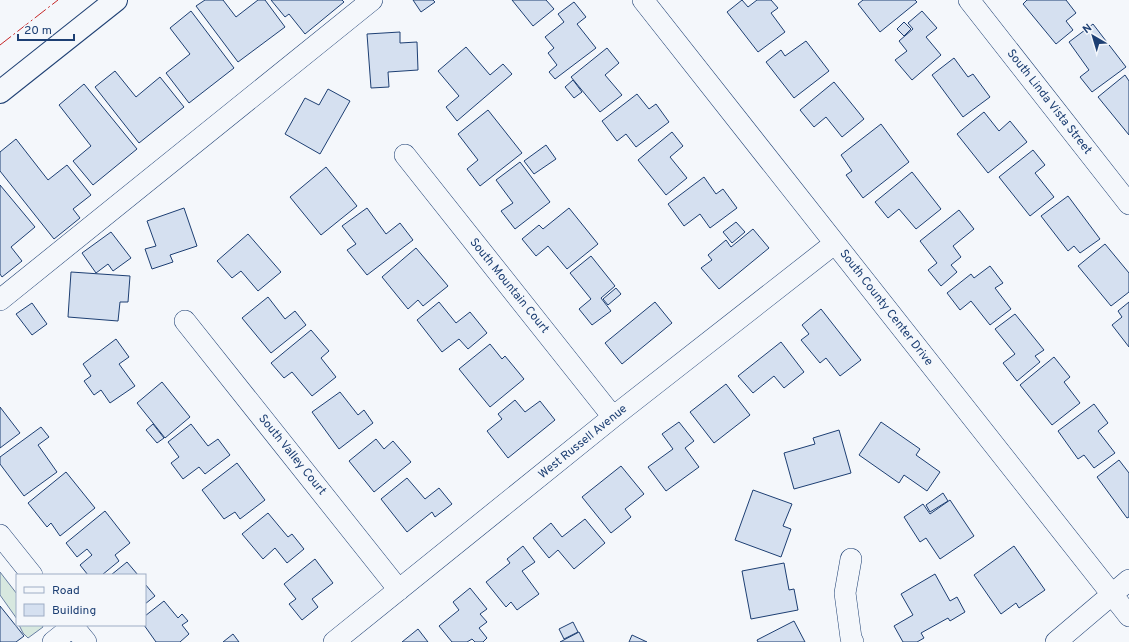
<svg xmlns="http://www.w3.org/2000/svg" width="1129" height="642" font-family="Overpass,sans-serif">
<rect width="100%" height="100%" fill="#f4f7fb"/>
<path fill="#d7e8df" stroke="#687fa3" d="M0,572l17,22v25l-17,-24z
M19,625h23l1,2 -15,11 -5,-5z"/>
<path fill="#d5e0f0" stroke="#1d3f73" d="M205,0h18l13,17 22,-17h7l20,27 -47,35 -42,-56z
M271,0h71l2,2 -39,32 -16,-20 -4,3z
M413,0h20l2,2 -14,10z
M512,0h34l8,9 -21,17z
M742,0l6,7 9,-7h14l7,8 -7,5 14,19 -27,20 -31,-40z
M863,0h52l2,2 -37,30 -22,-28z
M1027,0h39l10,13 -10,8 7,9 -17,14 -33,-40z
M574,2l12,15 -9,7 19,24 -41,31 -6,-7 8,-7 -9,-12 6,-5 -9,-11 19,-15 -6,-8z
M191,11l43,57 -45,35 -23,-30 24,-19 -20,-26z
M922,11l15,17 -11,9 15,18 -29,25 -17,-20 12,-9 -8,-10 14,-12 -5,-6z
M904,22l7,7 -7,7 -7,-7z
M1093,24l33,43 -34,25 -12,-15 9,-7 -20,-28z
M400,32v11l17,-1 1,28 -30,2 1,15 -18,1 -4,-54z
M806,41l23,30 -35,27 -28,-36 15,-12 4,6z
M466,47l24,28 13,-11 9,10 -55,47 -11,-14 13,-11 -21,-25z
M607,48l12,15 -14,12 17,20 -22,17 -29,-35z
M954,58l14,19 5,-3 17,23 -27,20 -31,-42z
M115,71l21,26 24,-20 24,30 -45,36 -44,-56z
M1125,75l4,6v54l-31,-38z
M573,80l9,12 -8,6 -9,-11z
M834,82l30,37 -22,18 -16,-20 -12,10 -14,-17z
M84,84l53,65 -44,36 -20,-24 18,-15 -32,-41z
M328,89l22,12 -30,53 -35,-20 20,-36 14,7z
M637,94l12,15 7,-5 13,18 -33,25 -10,-13 -9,7 -15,-20z
M488,110l34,43 -42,33 -13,-17 11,-9 -20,-26z
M984,112l15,19 11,-10 17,21 -39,31 -31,-39z
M881,124l28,38 -46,36 -17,-23 6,-4 -11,-16z
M672,132l11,14 -13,11 17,21 -21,17 -28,-35z
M16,139l32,41 19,-15 24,30 -18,14 7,9 -26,21 -54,-68v-19z
M546,145l10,14 -22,15 -10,-13z
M1033,150l12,15 -10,8 19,24 -24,19 -31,-39z
M520,162l30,40 -35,27 -14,-18 12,-8 -17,-23z
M326,167l31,39 -36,29 -31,-38z
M912,172l29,37 -25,20 -17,-20 -11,9 -13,-16z
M704,177l12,17 7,-5 14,19 -27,20 -10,-14 -16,12 -16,-22z
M0,185l35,42 -24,20 11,14 -20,16 -2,-3z
M1068,196l32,43 -20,14 -6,-7 -6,5 -27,-35z
M184,208l13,38 -27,9 3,7 -21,7 -7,-20 11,-3 -9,-25z
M367,208l19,26 14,-11 13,17 -46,35 -20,-25 9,-6 -14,-18z
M569,208l29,36 -31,25 -19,-23 -12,10 -14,-17 17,-14 4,4z
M959,210l15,19 -21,17 8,11 -10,8 6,7 -16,14 -13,-16 9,-7 -17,-22z
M736,222l9,10 -13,11 -9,-11z
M753,229l16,19 -50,41 -18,-21 11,-8 -4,-5 18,-15 5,7z
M111,232l20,26 -18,13 -5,-7 -12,9 -14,-20z
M248,234l33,38 -23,19 -17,-20 -9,7 -15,-17z
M1105,244l24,29v19l-18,14 -33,-40z
M416,248l32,38 -25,20 -5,-6 -10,9 -26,-32z
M591,256l24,30 -14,12 10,13 -19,14 -13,-16 12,-10 -21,-26z
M990,266l13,17 -8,5 16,21 -21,16 -19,-24 -11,9 -13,-17 24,-19 3,4z
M71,272l59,4 -2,26h-8l-2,19 -50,-4z
M616,288l5,6 -13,11 -5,-6z
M268,297l17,22 10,-8 11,14 -35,28 -29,-35z
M439,302l17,21 14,-11 17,21 -19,16 -9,-10 -17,13 -25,-32z
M655,302l17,21 -50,41 -17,-21z
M1129,302v45l-17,-22 10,-8 -4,-6z
M32,303l15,21 -15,11 -16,-21z
M821,309l40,51 -21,16 -14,-18 -6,5 -19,-23 8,-6 -7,-9z
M1015,314l29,36 -9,6 5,6 -23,19 -14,-18 12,-9 -20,-25z
M311,330l18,21 -8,7 15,19 -24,19 -20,-24 -8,6 -13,-15z
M116,339l13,18 -10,7 16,22 -25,17 -9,-13 -7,5 -10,-14 7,-5 -8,-12z
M781,342l23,30 -20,16 -10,-12 -21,17 -15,-17z
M490,344l12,15 3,-3 19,23 -34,28 -31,-38z
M1054,357l16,20 -6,5 16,21 -28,22 -32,-40z
M162,382l28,35 -25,21 -28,-35z
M726,384l24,31 -36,28 -24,-31z
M340,392l18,23 6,-5 9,13 -34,26 -27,-37z
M515,400l10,12 15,-11 15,19 -47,38 -21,-27 15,-12 -4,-5z
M1094,404l14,19 -10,8 17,22 -21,15 -10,-13 -6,4 -20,-28z
M0,407l20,26 -20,15z
M679,422l15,19 -9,7 14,19 -33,24 -18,-24 25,-18 -11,-15z
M881,422l39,27 -4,6 24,17 -13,19 -23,-16 -5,8 -40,-28z
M153,424l11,14 -7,5 -11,-13z
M191,424l17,22 10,-7 12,16 -25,19 -6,-7 -16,12 -12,-16 8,-6 -11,-15z
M41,427l8,10 -11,8 19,27 -33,24 -24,-32v-7z
M839,430l12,43 -57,16 -10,-36 31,-9 -2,-6z
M376,439l8,10 9,-8 18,21 -37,30 -25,-31z
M1119,460l10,13v44l-2,1 -30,-41z
M237,463l28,37 -25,19 -5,-7 -11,7 -22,-29z
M621,466l23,28 -19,15 6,8 -20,16 -29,-36z
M66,472l29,36 -35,28 -9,-13 -4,4 -19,-24z
M407,478l18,21 14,-11 13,16 -17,13 -3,-5 -25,20 -26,-33z
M753,490l39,14 -9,22 8,3 -10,28 -46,-17z
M943,493l5,8 -18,11 -4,-7z
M950,500l24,36 -34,23 -14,-21 -6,4 -16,-25 19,-13 7,10z
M105,511l25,32 -15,12 4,6 -17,14h-14l-8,-10 12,-10 -5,-6 -10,8 -11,-14z
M268,513l20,24 4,-3 12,15 -17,14 -12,-15 -12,11 -21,-25z
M585,519l20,24 -31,26 -16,-19 -9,8 -16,-20 18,-15 11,14z
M523,546l12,16 -13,9 17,23 -22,16 -6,-8 -5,5 -20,-25 24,-19 -3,-4z
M1014,546l31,44 -26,18 -3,-5 -15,11 -27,-39z
M315,559l18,24 -21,16 6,8 -16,13 -13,-16 7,-5 -12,-15z
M127,562l11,13h-27z
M784,563l5,27 5,-1 4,21 -47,9 -9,-48z
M935,574l15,27 7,-4 8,15 -15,9 -2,-3 -27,15 3,5 -7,4h-14l-9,-16 19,-11 -12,-21z
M145,584l10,12 -10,8z
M470,588l17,21 -7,5 7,8 -8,6 8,10 -4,4h-8l-3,-3 -5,3h-15l-13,-16 20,-16 -6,-8z
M164,601l14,17 4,-4 6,7 -6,4 7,9 -9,8h-24l-12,-17h1v-9z
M0,606l24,30 -8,6h-16z
M794,621l11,21h-47l-1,-2z
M573,622l5,10 -14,7 -5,-10z
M418,629l10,13h-26z
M579,632l5,10h-24z
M233,634l6,8h-16z
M632,635l15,7h-18z"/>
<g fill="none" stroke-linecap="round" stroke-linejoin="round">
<g stroke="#1d3f73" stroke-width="22">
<path id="minor" d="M643,0l486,616
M969,0l160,204
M405,155l208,262
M0,300l372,-300
M185,321l214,269
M0,535l32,40
M851,559l-6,34 6,45 2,4
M72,625l14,17
M53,642l20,-16
M334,642l279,-225 221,-173
M1056,642l73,-62"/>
</g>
<g stroke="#1d3f73" stroke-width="24">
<path id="major" d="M0,92l116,-92"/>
</g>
<use href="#minor" stroke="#f4f7fb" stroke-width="21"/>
<use href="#major" stroke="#f4f7fb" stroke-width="22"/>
<path stroke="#c62828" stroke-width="1" stroke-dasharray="14 3 2 3" stroke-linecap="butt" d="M0,45l58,-45"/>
</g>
<g text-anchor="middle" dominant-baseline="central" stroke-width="3" stroke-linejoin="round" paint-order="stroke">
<g font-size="12" fill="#1d3f73" stroke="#f4f7fb">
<text transform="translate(1049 102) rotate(52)">South Linda Vista Street</text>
<text transform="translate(509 286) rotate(51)">South Mountain Court</text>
<text transform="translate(886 308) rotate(52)">South County Center Drive</text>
<text transform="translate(583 442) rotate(-39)">West Russell Avenue</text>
<text transform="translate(292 455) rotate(51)">South Valley Court</text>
</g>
</g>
<rect x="16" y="574" width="130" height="52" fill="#f4f7fb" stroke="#9eadc5"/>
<rect x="24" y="587" width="20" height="6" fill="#f4f7fb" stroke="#9eadc5"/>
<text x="52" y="594" font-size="12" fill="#1d3f73">Road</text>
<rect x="24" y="604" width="20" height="12" fill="#d5e0f0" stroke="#9eadc5"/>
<text x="52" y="614" font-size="12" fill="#1d3f73">Building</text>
<g transform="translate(1093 36) rotate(322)" stroke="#f4f7fb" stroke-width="3" paint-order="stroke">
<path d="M0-3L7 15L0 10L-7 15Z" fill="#1d3f73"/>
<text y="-6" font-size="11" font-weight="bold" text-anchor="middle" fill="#1d3f73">N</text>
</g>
<path d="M18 34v6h56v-6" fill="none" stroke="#1d3f73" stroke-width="2"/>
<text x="24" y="34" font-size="12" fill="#1d3f73" stroke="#f4f7fb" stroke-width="3" paint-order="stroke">20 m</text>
</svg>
